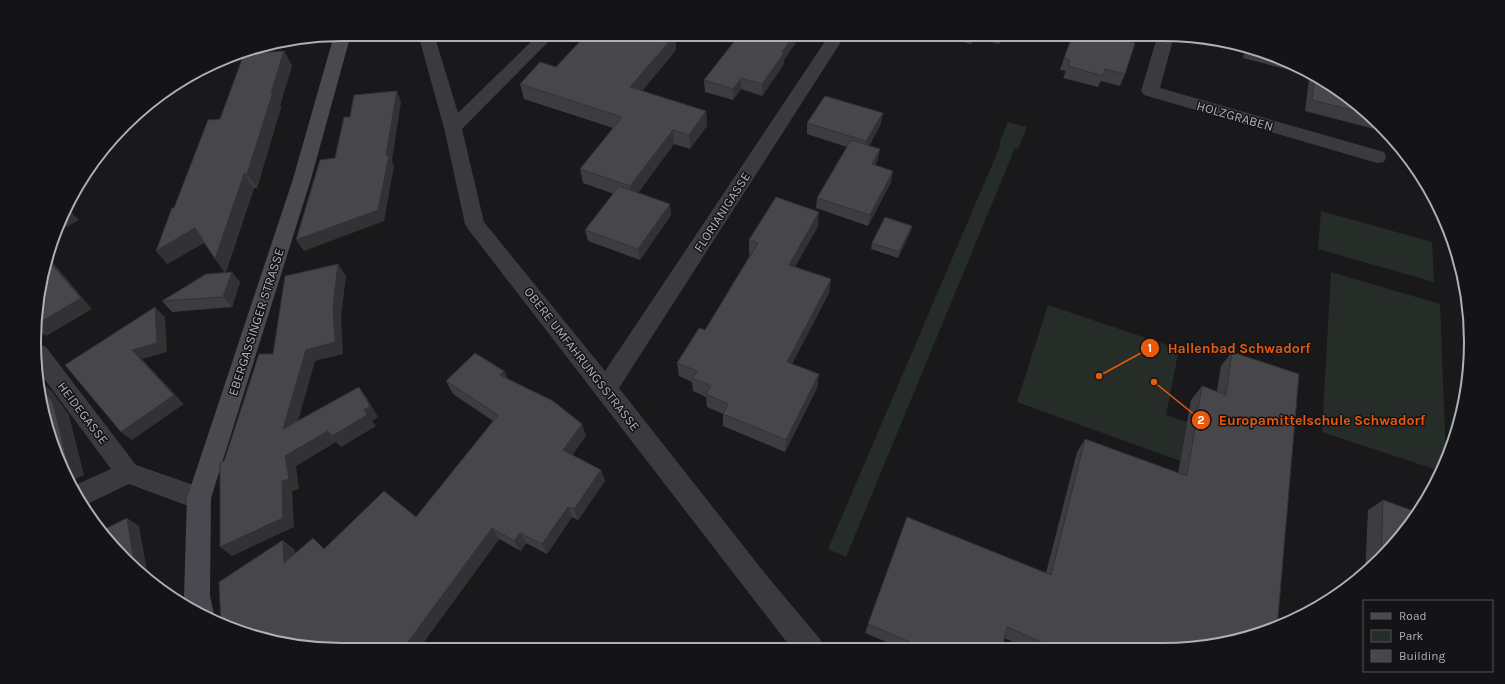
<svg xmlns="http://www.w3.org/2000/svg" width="1505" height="684" font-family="Karla,sans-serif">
<rect width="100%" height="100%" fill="#19191b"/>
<path fill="#262c27" d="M1008,122l19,5 -9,22 -3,-1 -169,409 -18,-8 173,-405 -2,-1z
M1321,211l111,31 2,40 -116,-33z
M1331,272l109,32 6,155 -6,12 -118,-39z
M1048,305l131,44 -13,66 21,7 -7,39 -163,-59z"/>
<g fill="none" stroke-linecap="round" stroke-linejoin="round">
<path fill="#3b3b3f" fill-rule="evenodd" d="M418,34h16l24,79 81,-79h17l-94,95 22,93 121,149 225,-337h16l-227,354 148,188 53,63 4,10h-32l-324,-420 -3,-5 -21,-96z
M1158,34l16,2 -14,52 224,64 2,5 -2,5 -7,1 -233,-68 -3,-4z
M38,344l8,3 90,118 72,25 3,8 -3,8 -9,4 -70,-26 -46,22 -8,-10 -4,-9 40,-18 -74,-100z"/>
<path fill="#49494f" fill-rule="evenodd" d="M342,34h9l-40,145 -100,319 -1,98 4,18 -3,5 -26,-12 -1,-11 3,-98 106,-319 41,-144z"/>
</g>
<path fill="#3d3c40" d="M587,34h88l1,16 -34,41 64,20 1,15 -17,23 -16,-5 -36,49 33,22 -31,45 -52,-19 -3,-11 29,-36 -31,-11 -3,-14 33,-41 -89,-29 -4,-15 36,-17z
M933,34h71l-5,10 -24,-6 -4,6z
M1130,42l-5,32 -5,12 -19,-5 -3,6 -35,-9 3,-7 -6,-1 4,-12z
M1245,48l17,2 42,19 -3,4 -58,-15z
M284,51l8,15 -12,39 1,2 -24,81h-3l-28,84 14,10 -8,25 -60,5 -10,-11 63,-29 -21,-29 -37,21 7,-56 46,-89z
M784,60v4l-22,32 -21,-7 -8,11 -28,-8 -1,-12z
M1313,73l4,2 49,36 24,25 -8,-2v-3l-77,-20 4,-32z
M807,123l74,1 -12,22 9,14 -3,5 16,17 -23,44 -52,-18 1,-10 30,-51 -40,-13z
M818,226l-23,41 36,12 -2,14 -37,71 27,10 -2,14 -32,64 -62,-26v-12l-16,-7 -1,-10 -13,-6 -1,-9 -13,-6 -2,-13 28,-33 45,-75h-1v-15z
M911,231l-13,27 -27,-9 1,-6z
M1232,352l-29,295 -176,1 -23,-10 -2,10h-102l-35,-15 42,-116 139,56 31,-121 8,-13 93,34 13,-73 11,-14 15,5 4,-25z
M504,371l4,8 78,57 -14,19 29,15 4,11 -27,39 -6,-3 -25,37 -21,-11 -5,8 -22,-12 -81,111h-76l-99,-16 52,-84v4l30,-5 91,-32 77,-96 -40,-27 -7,-13z
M1383,500l36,13 -54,61 3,-64z"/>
<path fill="#323134" d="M669,34h6l1,16 -44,52 -2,-15z
M795,34h7l-18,26v4l-22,32v-12l20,-32z
M974,34h2l-1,4 -4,6z
M1002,34h2l-5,10z
M284,51l8,15 -12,39 1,2 -24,81 -10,-14z
M741,78v11l-8,11v-11z
M397,91l4,11 -9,59 2,5 -10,55 -80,30 -8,-11 90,-85z
M706,111l1,15 -17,23 -1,-14z
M883,113l-2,11 -16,29 1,-12z
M673,130l1,14 -42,56 -2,-14z
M880,149l-2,11 -8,15 2,-11z
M893,171l-2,11 -23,44 2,-11z
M244,174l10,14 -29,85 -10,-14z
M670,204l1,11 -31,45 -2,-11z
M67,209h1l11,11 -20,11z
M819,212l-1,14 -30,53 1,-14z
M912,226l-1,5 -13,27 1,-6z
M195,228l11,14 -39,22 -11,-13z
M49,258l43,51 -46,27 -8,-6 1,-7z
M338,264l8,12 -5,42 2,36 -28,7 -22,78 -10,-10 23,-79z
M232,272l8,10 -8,25 -9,-10z
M831,279l-2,14 -43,82 1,-13z
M155,307l10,10 2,35 -25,7 42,45 -52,36 -11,-8 11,-82z
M504,371l6,13 -10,-9z
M819,374l-2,14 -32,64 1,-12z
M37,380l14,10 18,25 15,60 -15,7 -7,-16z
M359,387l8,11 11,19 -6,4 4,5 -35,21 -5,-5 -40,24 3,23 -7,2 2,36 -62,29 -12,-9 62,-66 3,-25 79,-46z
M582,424l4,12 -19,26 -4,-12z
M601,470l4,11 -27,39 -4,-11z
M568,507l4,10 -25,37 -5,-10z
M127,518l12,8 10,55 -10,-7 -4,-5z
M492,528l7,11 -81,111h-16z
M520,533l6,10 -5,8 -7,-10z
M283,540l12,10 1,23 -12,-10z"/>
<path fill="#47464b" stroke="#323134" d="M587,34h83l5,1 -45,52 76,24 -17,24 -16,-5 -43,56 -50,-17 42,-52 -102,-33 20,-22 16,5z
M740,34h55l-13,18 2,1 -22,31 -21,-6 -8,11 -29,-9z
M1073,34h60l-3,8 5,1 -10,31 -20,-5 -2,7 -35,-10 2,-6 -6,-2z
M284,51l-13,42 2,-1 -26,82h-3l-29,85 -20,-31 -39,23 16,-43h2l34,-88 12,-1 24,-65z
M1315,75l51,36 5,4 -59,-15z
M397,91l-11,64h3l-11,55 -82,30 24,-80 15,-2 9,-41h6l4,-22z
M825,96l58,17 -17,28 -59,-18z
M851,140l29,9 -8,15 21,7 -23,44 -53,-17z
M619,186l51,18 -32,45 -53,-19z
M776,197l43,15 -30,53 42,14 -44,83 32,12 -33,66 -63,-26 5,-10 -22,-10 5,-8 -19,-8 5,-7 -20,-8 22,-35 6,2 53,-87 -9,-3z
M885,217l27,9 -13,26 -27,-9z
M48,260l33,38 -42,25 1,-41z
M338,264l-5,42 2,36 -29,8 -23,79 76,-42 11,19 -6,4 3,5 -35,21 -4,-5 -43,25 4,23 -7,2 1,37 -63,29v-84l4,-2 35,-107h14l12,-78z
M232,272l-9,25 -61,4 44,-27z
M155,307l2,36 -25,7 42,45 -53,37 -56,-67z
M1232,352l67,22 -22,254 -74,19 -148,1 -48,-21 -5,21h-78l-56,-24 39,-107 144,58 34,-136 102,37 15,-90 24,9z
M475,353l29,18 -4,4 53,26 29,23 -19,26 38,20 -27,39 -6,-2 -26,37 -22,-11 -6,8 -22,-13 -90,122h-60l-99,-16 -22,-10 -2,-42 64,-42 1,23 29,-25 11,11 60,-58 32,26 82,-102 -52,-34z
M37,380l16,23 15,61 -6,2 -12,-25z
M1383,500l36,13 -38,44z
M127,518l8,51 -32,-39z"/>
<g text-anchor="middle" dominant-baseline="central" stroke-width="3" stroke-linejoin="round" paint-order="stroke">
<g font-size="13" fill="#adafb9" stroke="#141416">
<text transform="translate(1235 116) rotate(16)">HOLZGRABEN</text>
<text transform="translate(722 212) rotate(-57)">FLORIANIGASSE</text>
<text transform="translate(256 322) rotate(-72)">EBERGASSINGER STRASSE</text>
<text transform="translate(582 359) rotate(52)">OBERE UMFAHRUNGSSTRASSE</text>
<text transform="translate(83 413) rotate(53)">HEIDEGASSE</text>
</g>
</g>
<path d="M0 0H1505V684H0ZM342 41H1163A301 301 0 0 1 1464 342V342A301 301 0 0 1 1163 643H342A301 301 0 0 1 41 342V342A301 301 0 0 1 342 41Z" fill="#141416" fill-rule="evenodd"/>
<path fill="none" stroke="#adafb9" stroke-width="2" d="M342 41H1163A301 301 0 0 1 1464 342V342A301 301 0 0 1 1163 643H342A301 301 0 0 1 41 342V342A301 301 0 0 1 342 41Z"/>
<path fill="none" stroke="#e8590c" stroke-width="1.5" d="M1099 376L1150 348M1154 382L1201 420"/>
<g fill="#e8590c" stroke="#141416" stroke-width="1.5">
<circle cx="1099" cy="376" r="4"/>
<circle cx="1154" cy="382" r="4"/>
<circle cx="1150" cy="348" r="10"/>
<circle cx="1201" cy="420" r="10"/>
</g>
<g font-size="12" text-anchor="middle" font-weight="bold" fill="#fff">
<text x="1150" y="352">1</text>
<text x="1201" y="424">2</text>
</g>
<g font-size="14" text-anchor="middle" font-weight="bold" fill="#e8590c" stroke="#141416" stroke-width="3" stroke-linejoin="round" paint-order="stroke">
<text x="1239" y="353">Hallenbad Schwadorf</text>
<text x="1322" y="425">Europamittelschule Schwadorf</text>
</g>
<rect x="1363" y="600" width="130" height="72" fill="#141416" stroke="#515257"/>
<rect x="1371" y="613" width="20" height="6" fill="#49494f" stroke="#515257"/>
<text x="1399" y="620" font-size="12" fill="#adafb9">Road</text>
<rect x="1371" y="630" width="20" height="12" fill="#262c27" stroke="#515257"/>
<text x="1399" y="640" font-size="12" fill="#adafb9">Park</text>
<rect x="1371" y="650" width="20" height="12" fill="#47464b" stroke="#515257"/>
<text x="1399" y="660" font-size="12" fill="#adafb9">Building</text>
</svg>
